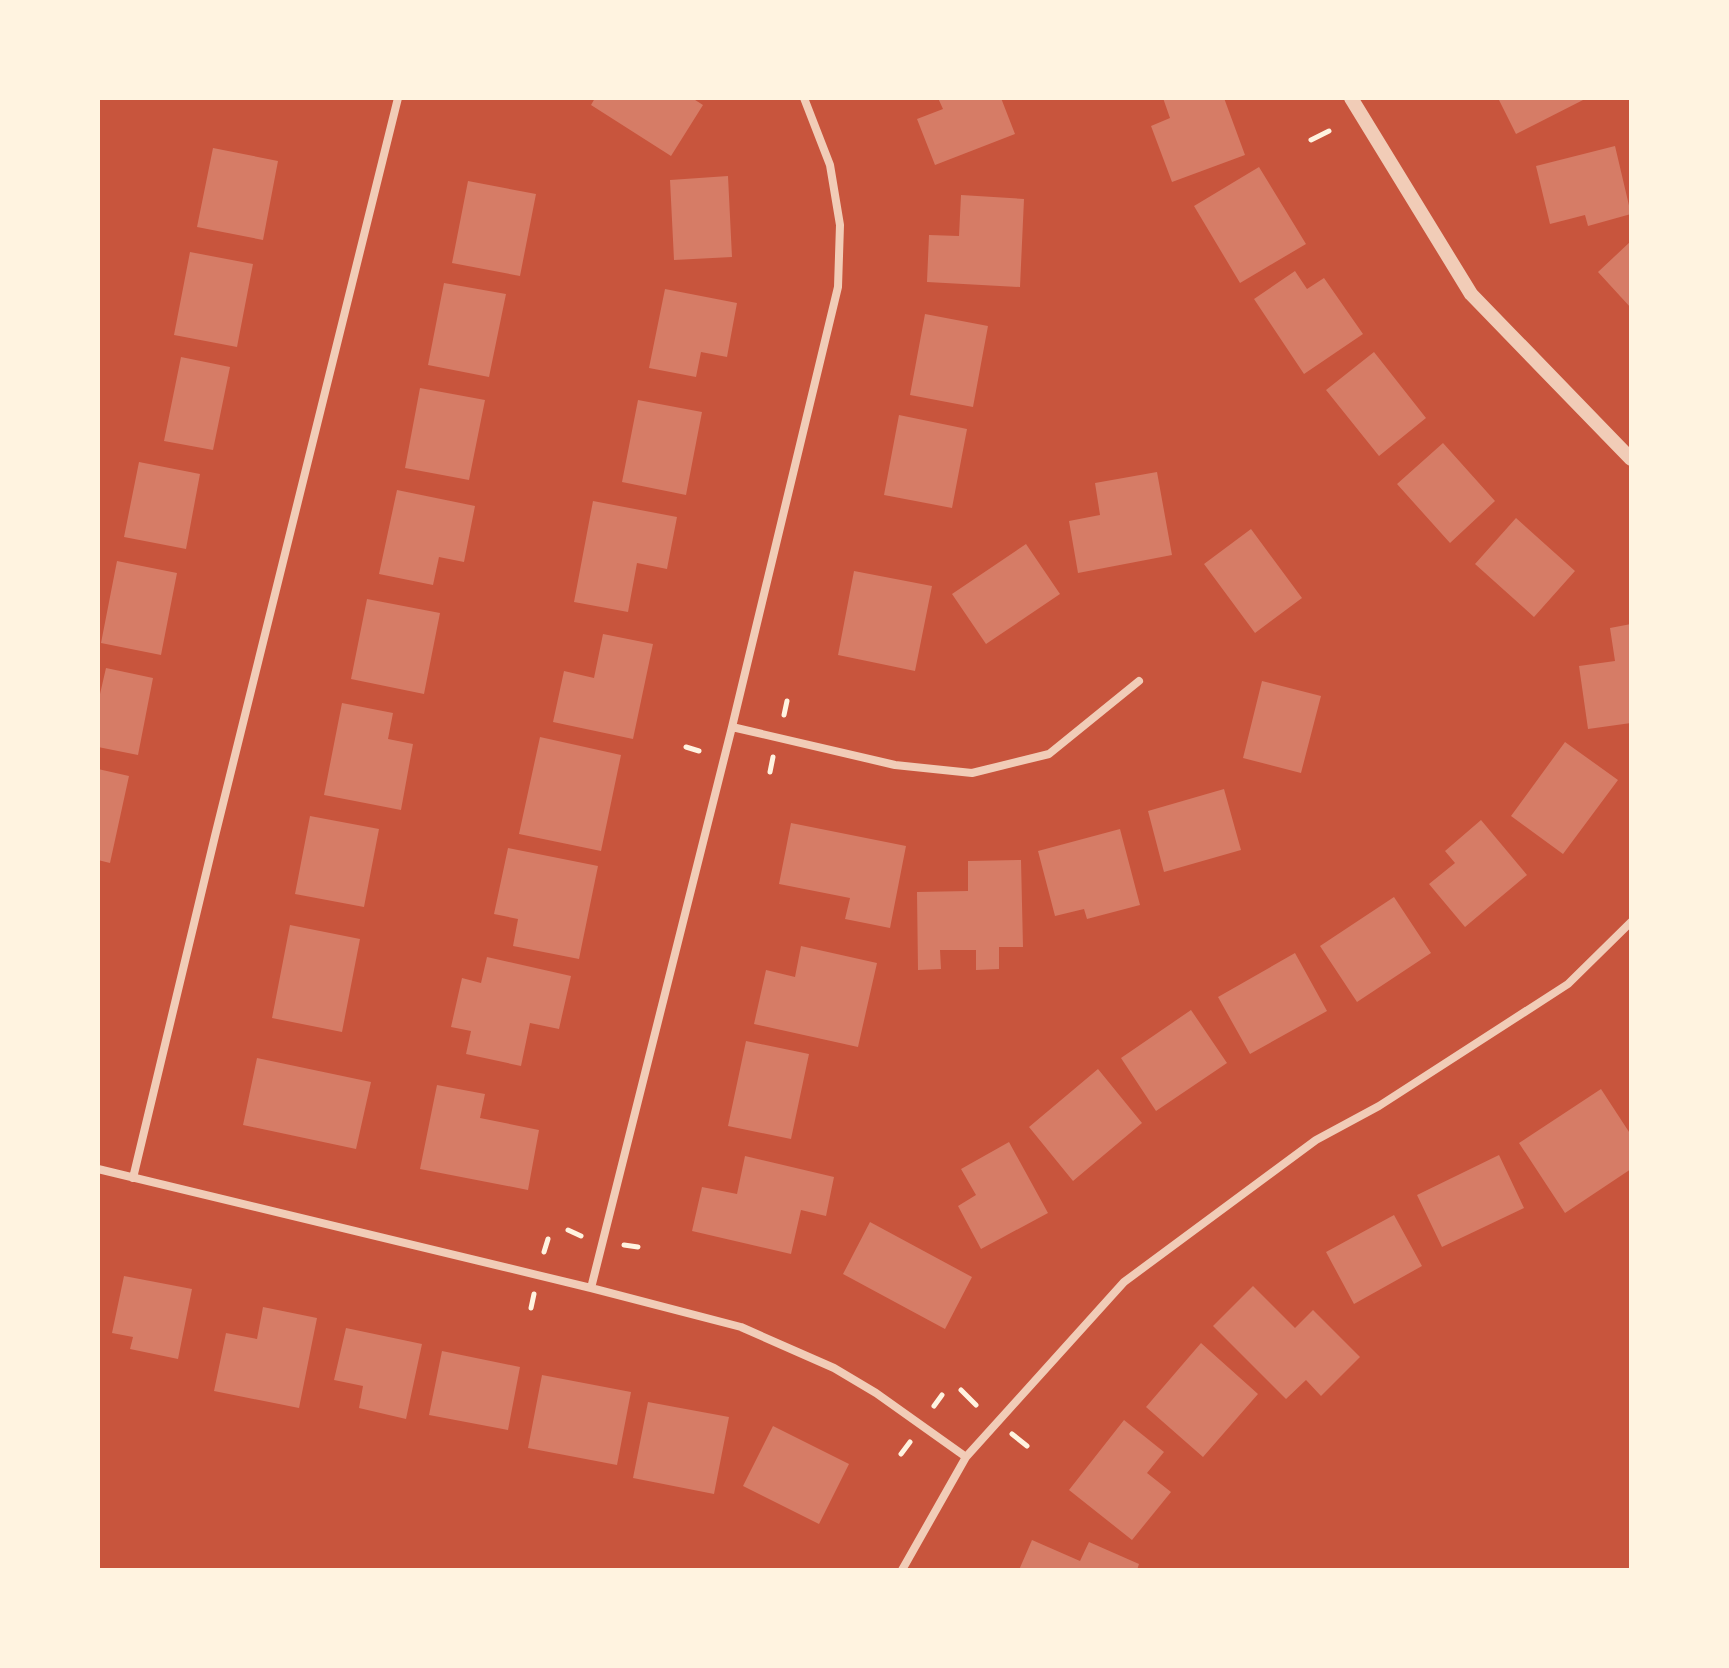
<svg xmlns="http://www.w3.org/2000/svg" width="1729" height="1668" font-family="Commissioner,sans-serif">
<rect width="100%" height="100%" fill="#c8553d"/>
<path fill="#d67c66" d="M595,98h97l11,7 -32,51 -80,-51z
M938,98h63l14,36 -80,31 -18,-46 26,-10z
M1163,98h61l21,57 -73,27 -21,-56 19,-8z
M1498,98h89l-71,36z
M1615,146l16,68 -43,12 -3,-11 -35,9 -14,-58z
M213,148l65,13 -15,79 -66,-13z
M1259,167l47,77 -66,39 -46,-77z
M728,176l4,81 -58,3 -4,-80z
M468,181l68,13 -16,82 -68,-13z
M961,195l63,4 -4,88 -93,-5 2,-47 30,1z
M1631,241v67l-33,-36z
M190,252l63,12 -16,83 -63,-12z
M1295,271l12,18 17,-11 39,56 -59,40 -50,-75z
M444,283l62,11 -17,83 -61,-12z
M665,289l72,14 -10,54 -26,-5 -5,25 -47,-9z
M925,314l63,12 -15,81 -63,-12z
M1374,352l52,66 -47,38 -53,-66z
M181,357l49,10 -17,83 -49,-9z
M420,388l65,12 -16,80 -64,-12z
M638,400l64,12 -16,83 -64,-13z
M899,415l68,14 -15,79 -68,-13z
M1443,443l52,58 -45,42 -53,-59z
M139,462l61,12 -14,75 -62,-12z
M1157,472l15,83 -94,18 -9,-52 31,-6 -5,-32z
M397,490l78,16 -11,56 -25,-5 -6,28 -54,-11z
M593,501l84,16 -10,52 -30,-6 -9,49 -54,-10z
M1516,518l59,53 -41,46 -59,-53z
M1251,529l51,69 -47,35 -51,-69z
M1026,544l34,50 -74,50 -34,-50z
M117,561l60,12 -16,82 -60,-12z
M854,571l78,15 -17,85 -77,-16z
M367,599l73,14 -16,81 -73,-15z
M1631,624v99l-43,6 -9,-63 36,-5 -5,-33z
M603,634l50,10 -20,95 -80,-17 11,-51 30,7z
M106,668l47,10 -15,77 -40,-8v-53h2z
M1262,681l59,15 -20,77 -58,-15z
M342,703l51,10 -5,26 25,5 -12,66 -77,-15z
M540,737l81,18 -20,96 -82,-17z
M1565,742l53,38 -55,74 -52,-38z
M98,769l31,7 -19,87 -12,-3z
M1224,789l17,61 -77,22 -16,-61z
M310,816l69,13 -15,78 -69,-13z
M1481,820l46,55 -62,52 -36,-43 26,-21 -10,-12z
M791,823l115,23 -16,82 -45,-9 5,-21 -71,-14z
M1120,829l20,76 -53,14 -3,-10 -29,7 -17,-65z
M508,848l90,18 -19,93 -66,-13 5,-27 -24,-5z
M1021,860l2,87h-24v22l-23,1v-20h-36l1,19 -23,1 -1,-78 51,-1v-30z
M1394,897l37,56 -74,49 -37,-56z
M290,925l70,14 -18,93 -70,-14z
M801,946l76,17 -19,84 -104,-23 12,-54 29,7z
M1295,953l32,58 -77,43 -32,-57z
M487,957l84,19 -12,53 -29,-6 -9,43 -55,-12 5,-23 -20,-4 11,-49 19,5z
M1191,1010l36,53 -71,48 -35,-53z
M746,1041l63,13 -18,85 -63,-13z
M257,1058l114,24 -15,67 -113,-24z
M1098,1069l44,54 -69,58 -44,-54z
M437,1085l48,9 -5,24 59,12 -11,60 -108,-21z
M1601,1089l30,46v34l-66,44 -46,-70z
M1009,1142l39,71 -67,36 -23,-43 18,-11 -15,-26z
M1499,1155l25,53 -82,39 -25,-52z
M745,1156l89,21 -8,39 -25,-6 -10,44 -99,-23 10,-44 35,7z
M1394,1215l28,51 -68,38 -28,-52z
M870,1222l102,55 -27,52 -102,-55z
M124,1276l68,13 -14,70 -48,-10 3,-12 -21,-4z
M1253,1286l42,42 18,-18 47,47 -39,39 -15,-16 -20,19 -73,-73z
M263,1307l54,11 -18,90 -85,-17 12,-58 31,6z
M346,1328l76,16 -16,75 -47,-11 4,-22 -29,-6z
M1201,1343l57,51 -55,63 -57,-50z
M442,1351l78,16 -12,63 -79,-15z
M542,1375l89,17 -14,73 -89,-17z
M648,1402l81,15 -15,77 -81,-16z
M1124,1420l40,32 -17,21 24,19 -39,48 -63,-50z
M773,1426l76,38 -30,60 -76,-38z
M1032,1540l48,21 9,-19 50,22 -2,6h-118z"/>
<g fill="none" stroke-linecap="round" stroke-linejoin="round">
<path stroke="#fff3e0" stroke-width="5" d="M1311,140l18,-9
M784,715l3,-14
M686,747l13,4
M770,772l3,-15
M568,1230l13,6
M624,1245l14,2
M544,1252l4,-13
M531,1308l3,-14
M961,1390l15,15
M934,1406l8,-11
M1012,1434l15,12
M901,1454l9,-12"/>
<path stroke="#f1ccb7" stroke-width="8" d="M732,727l163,38 77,8 77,-19 90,-73
M98,1169l493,119 150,39 93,41 42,25 90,64
M133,1178l82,-342 183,-738
M591,1288l141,-561 106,-440 2,-62 -10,-60 -26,-67
M902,1570l64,-113 158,-175 192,-142 63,-34 189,-122 63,-62"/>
<path stroke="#f1ccb7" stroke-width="14" d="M1351,98l120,196 160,165"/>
</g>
<rect width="1729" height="1668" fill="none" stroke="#fff3e0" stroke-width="200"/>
</svg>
